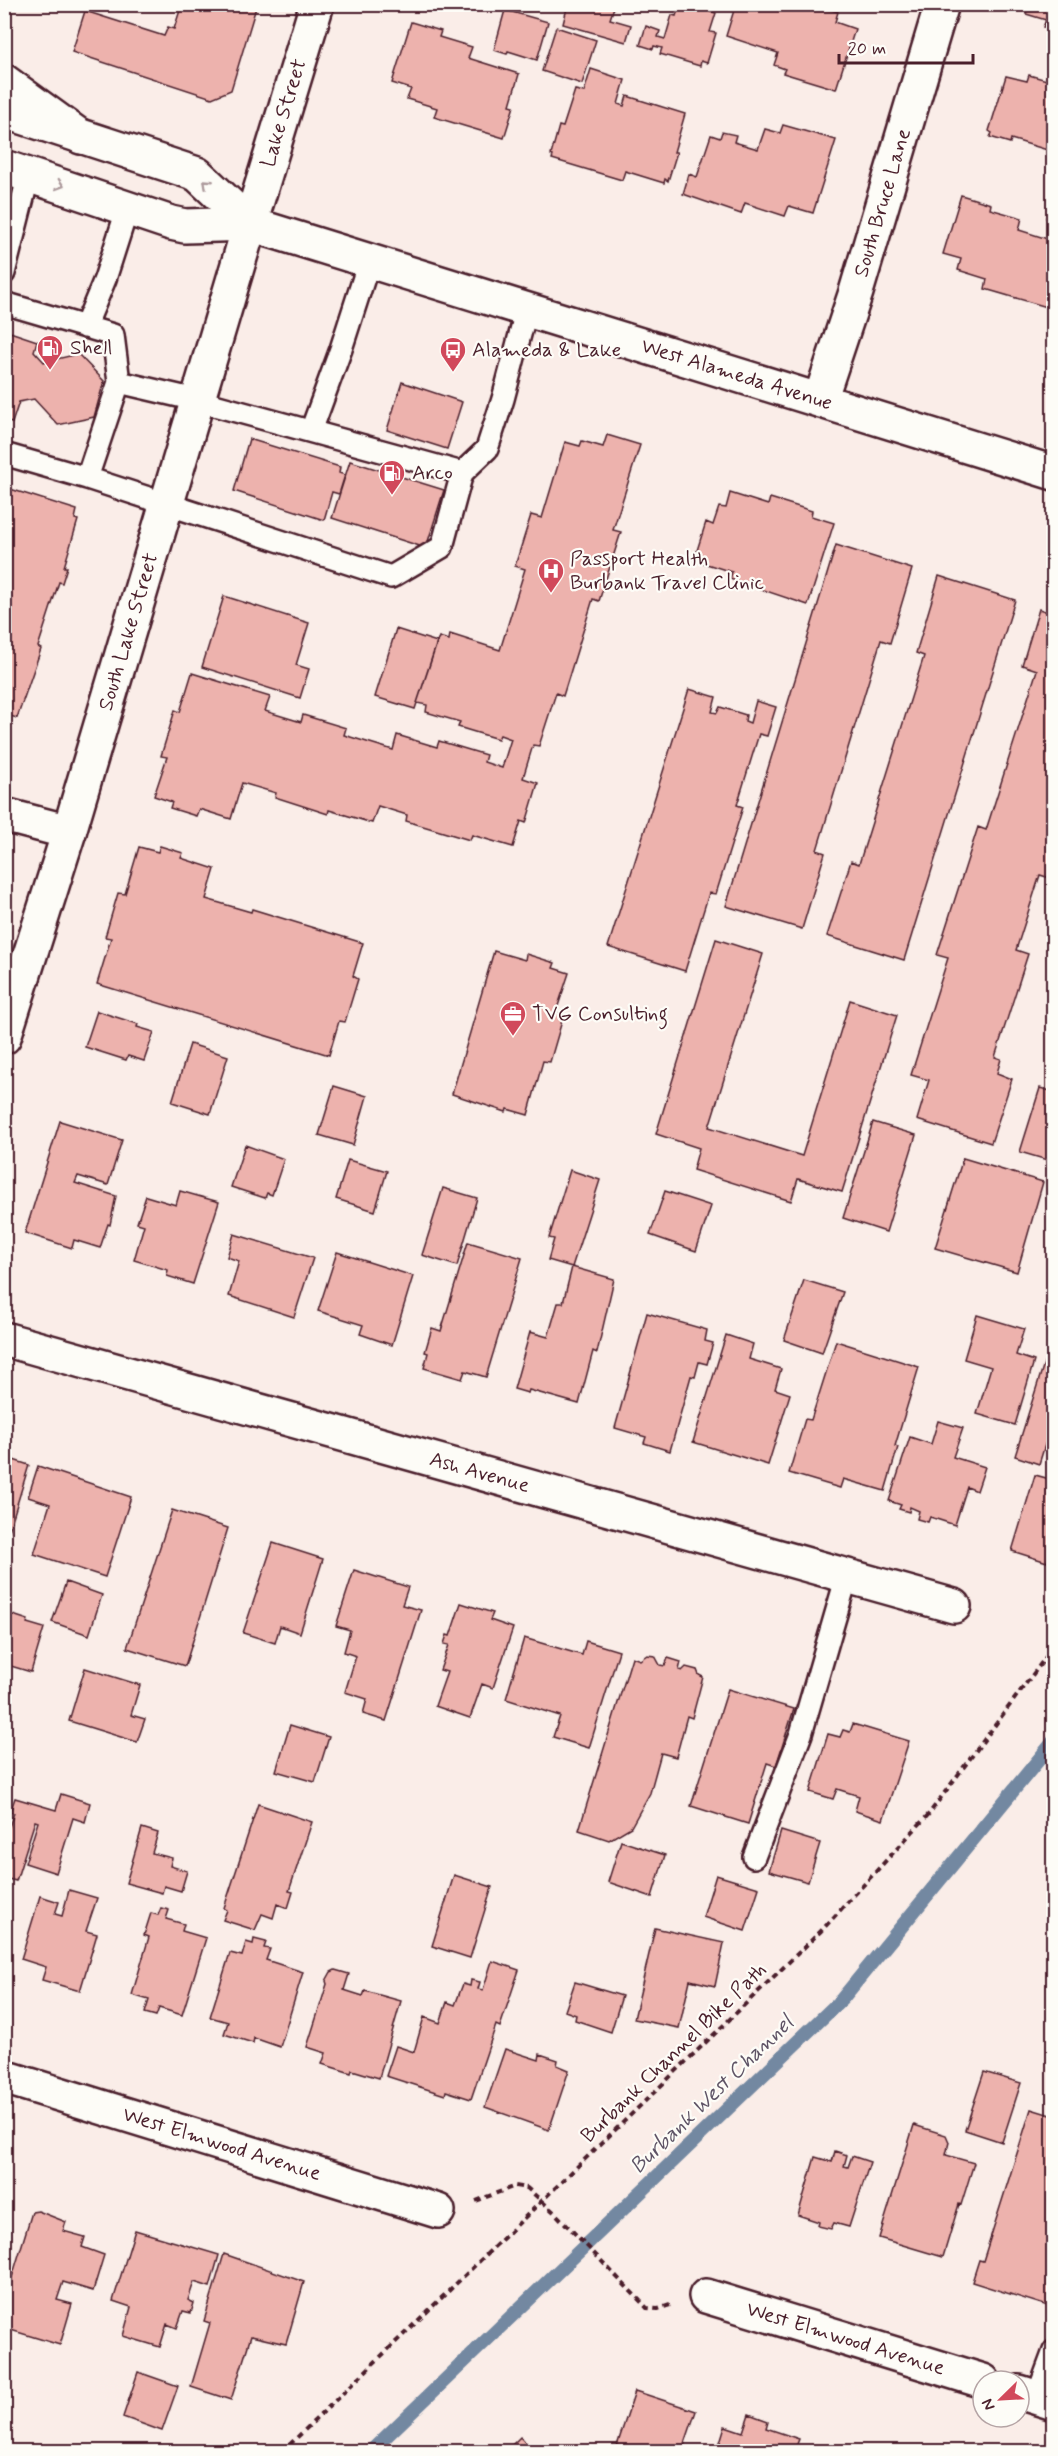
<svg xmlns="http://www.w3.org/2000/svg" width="1058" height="2456" font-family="Mynerve,sans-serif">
<rect width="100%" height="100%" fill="#faede8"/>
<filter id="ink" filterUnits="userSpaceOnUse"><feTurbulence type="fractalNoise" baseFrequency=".0167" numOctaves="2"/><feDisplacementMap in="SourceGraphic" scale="12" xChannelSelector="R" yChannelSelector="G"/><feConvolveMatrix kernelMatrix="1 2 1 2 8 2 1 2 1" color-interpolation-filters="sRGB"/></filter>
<g filter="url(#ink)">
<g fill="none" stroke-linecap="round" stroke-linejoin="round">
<path stroke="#7388a1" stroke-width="14" d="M370,2452l472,-453 212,-258"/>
</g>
<path fill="#edb2ad" stroke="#4a1f2b" stroke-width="1.5" d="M182,4h75l-26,86 -19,8 -140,-46 13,-41 79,25 4,-9 6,2z
M568,4h47l-5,15 21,6 -5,17 -63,-18z
M680,4h10l26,9 -6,19 6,1 -9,30 -6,-2 -1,5 -40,-12 2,-6 -8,-2 -1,3 -13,-4 6,-19 14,5 -2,6 7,2 7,-24 4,1z
M728,4h84l26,8 -3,10 20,7 -19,60 -53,-16 2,-4 -11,-4 4,-12 -52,-17 9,-29z
M1029,4h25v26l-11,-3 3,-7 -20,-6z
M505,10l43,12 -11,38 -29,-9 -1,3 -13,-4z
M411,22l30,9 -2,6 33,10 -4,11 51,16 -9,31 4,1 -10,32 -70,-21 3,-9 -30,-9 4,-10 -19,-6z
M556,27l40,13 -14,44 -40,-13z
M591,69l34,11 -7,24 6,2 3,-10 58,18 -11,38h3l-9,29 -3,-2 -1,4 -39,-12 -3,9 -70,-21 1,-3 -2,-1 8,-29 4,1 12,-37 9,2z
M1029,75l25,7v70l-43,-13 -1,4 -20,-6 2,-4 -3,-2 17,-55 21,5z
M783,125l53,15 -23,73 -24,-7 -4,10 -40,-13 -4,11 -58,-20 6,-20 8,3 14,-42 9,3 2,-6 14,3 -2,7 24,7 7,-20 15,4z
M1054,192v28l-8,-2z
M961,195l30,9 -1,5 32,9 -3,12 35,11v68l-69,-20 2,-10 -29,-9 3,-11 -18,-5z
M7,331l30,10 -3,10 10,11 34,-8 26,27 -10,36 -36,8 -24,-26 -15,3 -7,21 -8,-2v-83z
M402,382l60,20 -15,47 -60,-19z
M607,435l33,10 -27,85 8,2 -22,69 -6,-2 -30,97 -7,-3 -17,53 -6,-1 -10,33 15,5 -12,40 -5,-2 -8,26 -41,-12 -2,5 -64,-19 1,-6 -29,-9 -6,17 -43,-13 -1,4 -53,-17 1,-4 -34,-10 -11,36 -32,-10 -3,7 -26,-8 2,-6 -18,-6 13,-39 -6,-1 14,-46 5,2 12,-39 78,24 -5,14 36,11 2,-7 43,13 -2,7 49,15 4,-15 40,12 2,-6 47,14 -2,7 18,6 9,-29 -11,-4 -2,4 -40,-12 2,-5 -34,-10 1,-7 -10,-2 22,-66 10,3 1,-6 50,16 25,-81 -10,-3 16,-51 11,3 23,-76 15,4 2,-5 21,6z
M249,439l91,28 -1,6 6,2 -6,19 -7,-2 -8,28 -90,-29z
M350,461l94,29 -18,58 -94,-30z
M7,488l70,22 -2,9 3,1 -14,47h3l-5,16 -3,-1 -21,65 3,2 -24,69 -10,-3 -3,3v-222z
M730,493l38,12 2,-7 42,13 -1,5 23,7 -26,82 -78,-26 2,-7 -38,-12 12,-38 7,3 6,-18 7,1z
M836,545l76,24 -22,74 -9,-3 -64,210 8,3 -23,76 -76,-23z
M939,576l76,24 -111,360 -77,-24 24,-75 8,3 65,-208 -8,-3z
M224,596l85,27 -13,42 13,4 -9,29 -98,-31z
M1039,609l15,5v252l-4,12 -10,-3 -24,75 12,4 -33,103 6,2 -4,14 15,6 -21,64 -74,-23 12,-40 -18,-5 37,-117 -11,-3 41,-128 8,3 51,-160 -15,-5z
M396,629l41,13 -22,67 -40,-12z
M689,689l27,8 -4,15 5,1 3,-6 26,8 -1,6 5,2 6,-22 20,6 -9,29 -8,-2 -22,71 6,2 -27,87 -7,-1 -24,78 -77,-24z
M160,846l23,7 -2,5 34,11 -9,30 45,13 1,-3 111,34 -10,33 5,3 -13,43 -6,-1 -10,34 -232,-71 14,-46 -6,-1 13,-44 7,1 14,-47 19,5z
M716,939l47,15 -54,173 93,29 48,-156 47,15 -55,177 -44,-13 -7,22 -98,-31 6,-22 -43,-14z
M494,951l31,9 1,-6 29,9 -2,5 16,5 -13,39 8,2 -14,48 -7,-1 -15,54 -21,-6 -1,3 -54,-18z
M97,1011l41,13 -1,3 17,5 -10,29 -16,-5 -2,4 -41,-13z
M190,1044l38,12 -18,58 -38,-12z
M334,1086l33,10 -14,49 -34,-10z
M1040,1088l14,4v70l-34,-10z
M60,1121l62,19 -14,45 -30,-9 -3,7 41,13 -6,29 -2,-1 -8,24 -26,-8 -2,8 -47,-15z
M873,1122l43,13 -30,97 -43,-14z
M245,1145l39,14 -12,36 -5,-2 -2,5 -34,-11z
M963,1158l80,24 -26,90 -82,-24z
M348,1160l39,11 -12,40 -39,-12z
M570,1170l30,10 -28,87 -24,-7 6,-21 -5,-1z
M443,1188l34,10 -20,68 -35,-11z
M180,1191l39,11 -26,82 -26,-8 1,-6 -34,-10 10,-35 -7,-2 9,-27 30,9z
M665,1191l46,15 -15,45 -46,-16z
M234,1234l79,24 -19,59 -65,-21 10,-35 -12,-4z
M468,1242l54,16 -36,119 -21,-6 -3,8 -38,-11 4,-15 -3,-1 7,-24 9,3z
M337,1252l76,24 -21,69 -32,-11 3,-9 -45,-14z
M572,1267l42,12 -17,74 -4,-2 -14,53 -50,-14 -1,3 -14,-4 16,-57 18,5 10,-34h5z
M804,1280l39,12 -21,61 -38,-13z
M647,1313l60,17 -2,11 8,2 -6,21 -8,-2 -4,15 -4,-1 -21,75 -26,-8 2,-6 -31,-9z
M977,1315l47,14 -8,26 18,6 -19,64 -38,-11 14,-47 -27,-8z
M726,1335l27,9 -4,15 32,10 -6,20 15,5 -22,71 -75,-23z
M836,1341l83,26 -24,79 3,1 -13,44 -42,-12 -3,9 -51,-15 16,-54 6,1z
M1046,1357l8,3v70l-4,-1 -11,35 -24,-8z
M938,1421l25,7 -10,29 32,10 -8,24 -10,-4 -12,38 -25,-8 -2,5 -11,-3 2,-8 -9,-4 -1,5 -10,-3 2,-4 -12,-4 21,-64 21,7z
M4,1457l25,8 -25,82z
M38,1466l93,31 -26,80 -71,-23 16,-50 -22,-7z
M1054,1467v83h-3l-4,12 -35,-11 23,-76 15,4z
M172,1510l56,18 -43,138 -58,-18z
M273,1543l50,16 -23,74 -20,-7 -5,17 -32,-10z
M354,1570l54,17 -6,18 19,5 -35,111 -23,-7 4,-15 -22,-7 11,-36 -12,-4 6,-22 -14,-4z
M66,1582l36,13 -13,40 -37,-13z
M461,1603l32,10 -3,7 23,8 -20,60 -11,-4 -12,34 -35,-12 12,-34 -7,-2 9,-25 -5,-1 3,-9 3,1z
M4,1612l24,8 -1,3 17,5 -13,44 -27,-8z
M524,1638l58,17 4,-14 33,10 -30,97 -36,-11 7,-21 -54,-17z
M647,1655l8,1 5,9 5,1 3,-8 13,4 -2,8 3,1 4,-4 11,3 2,5 4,2 -11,41 -5,-2 -11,41 -15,-4 -11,40 -19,34 -22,13 -30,-10 53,-173 8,3z
M85,1668l55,17 -9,30 14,4 -8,23 -68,-21z
M728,1689l66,20 -18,57 -9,-3 -19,61 -57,-18z
M853,1724l56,17 -26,79 -28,-9 4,-15 -22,-7 -4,10 -23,-7 18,-58 12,3 3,-7 7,2z
M290,1725l39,12 -14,45 -39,-11z
M61,1794l29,9 -5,19 -12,-4 -17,55 -31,-10 13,-41 -3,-1 -19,60 -12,-3v-38l10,-27 -4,-1 5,-14 41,12z
M258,1804l54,18 -23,69 4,1 -5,16 -11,-4 -4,14 -11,-4 -7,16 -32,-10 4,-10 -3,-2z
M142,1828l16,5 -6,20 20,5 -2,8 17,5 -6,20 -17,-5 -2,7 -36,-10z
M781,1831l39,12 -12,39 -39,-11z
M621,1841l44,14 -13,42 -44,-15z
M454,1875l38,12 -22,71 -38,-12z
M716,1875l43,13 -14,43 -42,-14z
M69,1890l28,8 -11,33 11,3 -17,57 -38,-11 4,-13 -25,-8 19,-63 19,6 -4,12 7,2z
M161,1908l8,2 -3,9 18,5 -2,7 24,7 -24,77 -23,-7 -3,8 -11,-3 4,-13 -17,-5 17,-58 -5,-2 7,-22 7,2z
M655,1928l69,15 -9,43 -25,-6 -11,48 -45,-9z
M254,1939l12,3 -2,6 6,1 -4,11 37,12 -23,75 -26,-9 -1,5 -29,-9 4,-12 -18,-5 20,-64 12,3 4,-14 7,2z
M492,1961l27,9 -19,57 -4,-2 -25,74 -25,-8 -1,4 -59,-19 10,-30 18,6 10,-35 16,6 7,-21 8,3 8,-21 7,2 1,-6 9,2 -2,7 5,1z
M335,1970l14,4 -5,16 19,6 2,-5 36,10 -22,77 -27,-8 -1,3 -29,-9 4,-11 -19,-6 20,-63 -1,-3 5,-9z
M575,1982l47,14 -11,36 -36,-12 1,-5 -11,-4z
M505,2049l34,11 1,-6 18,6 -1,5 12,5 -20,60 -64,-23z
M984,2072l37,11 -19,59 -37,-12z
M1031,2109l23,7v192l-82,-26 7,-22 4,1z
M914,2125l32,10 3,7 -3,13 28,8 -13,42 -2,-1 -16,53 -64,-19z
M835,2151l12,4 -3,11 4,1 4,-11 18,6 -21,65 -15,-4 -3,6 -13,-3 1,-4 -21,-7 17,-58 17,5z
M38,2211l28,11 -3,9 22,6 -3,10 22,8 -11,36 -30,-9 -6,18 15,4 -12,41 -56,-17v-34l4,-11 2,1 22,-72z
M135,2230l84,25 -9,32 -16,-5 -6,18 6,3 -3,10 -8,-2 -6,17 -10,-4 -7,23 -37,-11 8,-29 -18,-6z
M224,2254l80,28 -18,62 -35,-8 -20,64 -40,-13 19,-64 -6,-2z
M138,2372l40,14 -16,45 -39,-14z
M635,2391l61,20 -14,41h-67z
M749,2414l19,7 -2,7 33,11 -5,13h-77l8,-26 18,6z
M520,2437l14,15h-29z"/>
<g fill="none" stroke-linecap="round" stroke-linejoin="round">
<g stroke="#4a1f2b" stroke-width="26">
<path id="service" d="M4,273l25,-99
M4,303l109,32 6,47 -32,96 -83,-24
M85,327l20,-48 23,-72
M119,382l77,18 266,73 25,-24 16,-50 24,-91
M311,431l30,-82 28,-87
M87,478l304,99 51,-30 20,-74
M754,1857l47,-123 46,-158
M1037,2397l17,-46"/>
</g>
<g stroke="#4a1f2b" stroke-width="38">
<g id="minor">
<path id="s1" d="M250,224l67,-220"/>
<path id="s2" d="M820,400l36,-108 86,-288"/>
<path d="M4,815l65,17"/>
<path id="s3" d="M4,1339l950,267"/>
<path id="s4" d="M4,2077l434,134"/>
<path id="s5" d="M706,2296l277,85"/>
<path d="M1019,2392l35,11"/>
</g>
</g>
<g stroke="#4a1f2b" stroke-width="38">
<g id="tertiary">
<path id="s6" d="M4,1037l65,-205 181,-608"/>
</g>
</g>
<g stroke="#4a1f2b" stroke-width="38">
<g id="primary">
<path d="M4,111l193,63 53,50"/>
<path id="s7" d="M4,167l167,56 14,3 65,-2 804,249"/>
</g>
</g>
<g stroke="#4a1f2b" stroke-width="38">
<path id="motorway" d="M4,81l77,56"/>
</g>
<path stroke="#4a1f2b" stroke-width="4" stroke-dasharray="6 4.5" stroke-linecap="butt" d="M476,2201l39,-15 12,2 27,24 93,96 11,1 12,-4
M282,2452l539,-521 107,-116 126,-169"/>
<use href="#service" stroke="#fdfcf7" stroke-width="21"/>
<use href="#minor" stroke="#fdfcf7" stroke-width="33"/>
<use href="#tertiary" stroke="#fdfcf7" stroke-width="33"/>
<use href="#primary" stroke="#fdfcf7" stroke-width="33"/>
<use href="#motorway" stroke="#fdfcf7" stroke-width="33"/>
</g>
<defs><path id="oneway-chevron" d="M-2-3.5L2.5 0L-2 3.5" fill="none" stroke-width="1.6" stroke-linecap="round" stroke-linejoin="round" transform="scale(1.5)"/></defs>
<g stroke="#ac999b">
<use href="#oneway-chevron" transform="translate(207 183) rotate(-137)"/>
<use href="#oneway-chevron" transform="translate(60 185) rotate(18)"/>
</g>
</g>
<defs>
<g id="fuel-pin" transform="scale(1.35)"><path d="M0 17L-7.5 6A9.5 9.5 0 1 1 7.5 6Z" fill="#d1495b" stroke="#fdfcf7"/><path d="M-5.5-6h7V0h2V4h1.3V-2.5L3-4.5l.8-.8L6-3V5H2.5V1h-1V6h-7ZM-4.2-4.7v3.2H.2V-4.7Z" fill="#fff"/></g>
<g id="bus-pin" transform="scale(1.35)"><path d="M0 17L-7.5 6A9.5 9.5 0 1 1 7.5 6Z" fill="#d1495b" stroke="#fdfcf7"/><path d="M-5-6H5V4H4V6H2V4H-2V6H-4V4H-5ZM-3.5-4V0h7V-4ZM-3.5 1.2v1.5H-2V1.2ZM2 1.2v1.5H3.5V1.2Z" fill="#fff"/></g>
<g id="hospital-pin" transform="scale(1.35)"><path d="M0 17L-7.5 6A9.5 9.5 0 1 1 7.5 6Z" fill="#d1495b" stroke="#fdfcf7"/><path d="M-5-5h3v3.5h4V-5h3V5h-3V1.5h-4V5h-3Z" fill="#fff"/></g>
<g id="office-pin" transform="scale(1.35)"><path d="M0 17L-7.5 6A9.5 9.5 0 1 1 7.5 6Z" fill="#d1495b" stroke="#fdfcf7"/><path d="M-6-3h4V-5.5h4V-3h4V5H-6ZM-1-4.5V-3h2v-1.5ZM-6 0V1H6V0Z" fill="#fff"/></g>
</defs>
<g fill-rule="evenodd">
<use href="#fuel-pin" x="50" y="348"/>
<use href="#bus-pin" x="453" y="350"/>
<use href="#fuel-pin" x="392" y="473"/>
<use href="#hospital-pin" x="551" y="571"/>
<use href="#office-pin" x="513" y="1014"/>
</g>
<g text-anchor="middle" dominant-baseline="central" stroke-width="4.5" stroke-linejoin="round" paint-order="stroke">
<g font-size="21" fill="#4a1f2b" stroke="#fdfcf7">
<text stroke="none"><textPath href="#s1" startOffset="116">Lake Street</textPath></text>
<text stroke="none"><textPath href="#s2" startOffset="207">South Bruce Lane</textPath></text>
<text stroke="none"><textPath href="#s7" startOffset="765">West Alameda Avenue</textPath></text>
<text stroke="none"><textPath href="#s6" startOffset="424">South Lake Street</textPath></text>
<text stroke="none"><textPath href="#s3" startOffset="494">Ash Avenue</textPath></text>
<text transform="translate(674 2053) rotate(-44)">Burbank Channel Bike Path</text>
<text stroke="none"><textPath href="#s4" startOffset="228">West Elmwood Avenue</textPath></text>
<text stroke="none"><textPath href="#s5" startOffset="146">West Elmwood Avenue</textPath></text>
</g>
<g font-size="21" fill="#4a1f2b" stroke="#fdfcf7" text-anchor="start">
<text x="70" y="348">Shell</text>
<text x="472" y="350">Alameda &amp; Lake</text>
<text x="412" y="473">Arco</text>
<text x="570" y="559">Passport Health<tspan x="570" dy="24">Burbank Travel Clinic</tspan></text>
<text x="532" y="1014">TVG Consulting</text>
</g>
<g font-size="22" font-style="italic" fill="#5f5466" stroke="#fdfcf7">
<text transform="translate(712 2095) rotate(-44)">Burbank West Channel</text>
</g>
</g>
<rect width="1058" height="2456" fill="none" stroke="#fdfcf7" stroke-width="24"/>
<rect x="12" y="12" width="1034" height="2432" fill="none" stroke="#4a1f2b" stroke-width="2" filter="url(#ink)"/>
<g transform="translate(1001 2399) rotate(246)"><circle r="28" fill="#fdfcf7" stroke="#b5a4a5" stroke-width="1.5"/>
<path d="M0-4.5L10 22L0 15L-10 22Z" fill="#d1495b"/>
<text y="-9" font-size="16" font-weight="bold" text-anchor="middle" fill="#4a1f2b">N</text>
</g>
<path d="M839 54v9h134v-9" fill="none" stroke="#4a1f2b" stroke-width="3"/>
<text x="848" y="54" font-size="18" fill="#4a1f2b" stroke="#fdfcf7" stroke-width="4.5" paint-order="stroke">20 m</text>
</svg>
